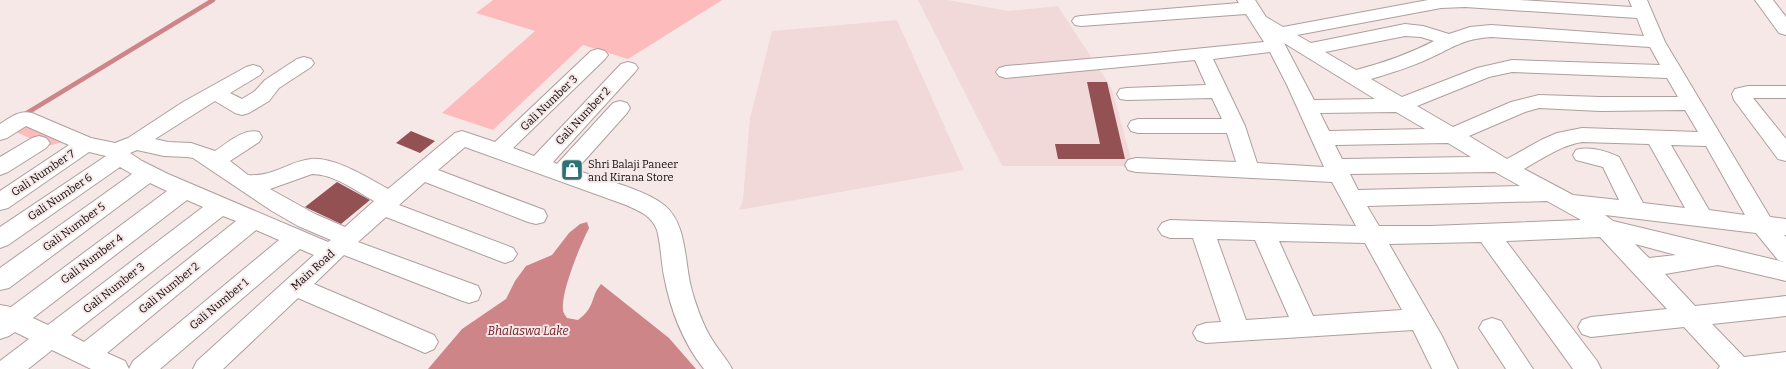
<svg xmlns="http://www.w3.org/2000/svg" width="1786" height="369" font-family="Bitter,serif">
<rect width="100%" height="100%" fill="#f7e8e8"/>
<path fill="#f1d9d9" d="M918,0h30l61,11 49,-5 54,83 21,77h-131z
M897,20l67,150 -225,40 4,-11 7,-81 22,-87z"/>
<path fill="#fdbbbc" d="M493,0h229l-94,59 -45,-14 -90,85 -51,-17 93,-82 -59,-18z
M38,118l47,18 -37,10 -32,-14z"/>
<path fill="#cd8588" d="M587,222l2,6c-9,18 -28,63 -26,82 0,3 3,6 4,8l11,2c18,-13 12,-23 23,-36l68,54 27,31h-268l34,-40 44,-30 9,-18 11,-15 26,-11 17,-22 11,-9z"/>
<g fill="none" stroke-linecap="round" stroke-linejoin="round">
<path stroke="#cd8588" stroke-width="4.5" d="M22,116l191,-116"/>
</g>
<path fill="#935154" d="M1087,82h20l18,77h-67l-3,-15h45z
M411,131l24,10 -15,12 -24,-10z
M337,182l33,18 -29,24 -36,-17z"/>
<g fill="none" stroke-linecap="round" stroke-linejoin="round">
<g stroke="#ae9f9f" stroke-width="2">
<path id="minor" d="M1237,0h18l11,17 17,10 145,-27h92l112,7 -3,-7h18l18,42 105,175 16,2v16h-2l2,2v44l-68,-16 -53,9 30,32 91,-10v20l-74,8 32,33 42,-5v17h-68l2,-3 -36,-39 -93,10 -9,-3 -4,-7 4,-7 9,-3 76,-8 -67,-72 -94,4 91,120 4,8h-28l-92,-127 -92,2 53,92 16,33h-26l-19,-39 -207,13 -9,-3 -4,-7 4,-7 9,-3 15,-1 -28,-84h-23l-8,-3 -4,-6 4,-6 8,-3 186,6 -24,-44 -196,-10 -8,-2 -3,-5 3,-5 8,-2 100,4 -9,-29h-89l-7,-2 -3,-5 3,-5 7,-2h84l-10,-21 -85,2 -7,-1 -3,-5 3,-5 7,-1 79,-3 -11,-25 -189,18 -7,-2 -3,-4 3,-4 7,-2 139,-12 119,-12 -18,-28 -165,12 -6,-1 -3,-4 3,-4 6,-1 158,-13zM1465,7l172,11 7,18 -153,-11 -21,2 -21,7 -26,-8 -18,-2 -94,19 -14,-8 144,-27zM1405,36l16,1 13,4c-25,13 -51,22 -78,29l-31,-18zM1491,37l159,10 10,18 -148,-5 -35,8 -75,29 -31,-18c20,-6 40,-12 59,-21 24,-11 33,-19 61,-21zM1284,43l91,56 -61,1zM1270,52l17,33 37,82 -67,-4 -12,-37 -32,-67zM1512,72l155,6 11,19h-78l-61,-2 -28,7 -58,25 -36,-21 72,-29zM1539,108l61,3 85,-1 13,22 -116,-4 -25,5 -16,7 -34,19 -38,-23 56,-24zM1396,112l29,17 -96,2 -9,-18zM1582,142l67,2 36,64 -42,-5 -24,-46c-13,-6 -29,-11 -43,-7l-3,5 3,5 27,7 16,33 -46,-5 -49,-26c19,-11 36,-23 58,-27zM1448,143l23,14 -129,2 -7,-14zM1671,145l35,1 39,69 -36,-5zM1495,172l25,14 -162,4 -8,-16zM1547,201l34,19 -150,6h-52l-12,-20zM1605,215l151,18 22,27 6,2 -171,-41zM1217,239l38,1 34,77 -43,3zM1279,241l86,2 37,67 -89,6zM1635,244l41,11 -27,3z
M1755,0h18l13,17v18l-7,-2z
M598,49l7,2 3,4 -3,4 -92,89 21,8 87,-92 7,-2 7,2 3,4 -3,4 -82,90 4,2 56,-61 7,-2 7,2 3,5 -3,5 -51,57c23,8 70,20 88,35 24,19 20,59 28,86 5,17 11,35 21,50 6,10 14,18 19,28h-28c-21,-26 -34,-61 -40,-93 -3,-16 -3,-31 -7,-46 -6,-15 -18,-19 -31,-25l-161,-58 -27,23 106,40 3,6 -3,6 -8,2 -8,-2 -103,-40 -26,23 114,43 4,6 -4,6 -8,3 -8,-3 -111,-43 -28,25 120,44 3,7 -3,7 -9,3 -9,-3 -116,-45 -30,29 120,51 4,7 -4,7 -9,4 -9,-4 -118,-51 -75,71h-30l4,-8 117,-106 -14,-6 -140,120h-69l-39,-19 -24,19h-28v-8l29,-22 -14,-7 -6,4 -9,3v-34l11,2 156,-116 -17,-8 -141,105 -9,2v-22l132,-94 -12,-7 -112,78 -8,3v-21l106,-71 -17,-4 -81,56 -8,2v-19l69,-46 -43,-19 -19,12 -7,2v-16c11,-7 19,-14 32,-11l59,25 24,5 13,-5 55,-36 63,-35 7,-2 7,2 3,4 -3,4 -30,18 12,6 13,-8 10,-11 32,-21 7,-2 7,2 3,4 -3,4 -32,21 -10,13 -20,12 -7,2 -7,-2 -20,-12 -60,38 13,3 23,1 24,8c13,-8 28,-23 44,-19l3,5 -3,5 -29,19 18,14c26,2 39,-13 63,-16 24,-2 57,19 77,30l67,-56 7,-2 33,11 96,-91zM137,150l27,6 23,1 6,1 79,53 26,15 33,14 -3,2 -160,-68 -26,-13 -12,-8zM312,174c22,0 44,17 62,27l-29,26 -30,-13 -45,-25zM187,200l16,7 -155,118 -15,-7zM223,216l13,5 -152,121 -13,-7zM256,230l23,10 -146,121 -4,8 -4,-8 -18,-8z
M1748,86h38v12h-33l33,41v22l-8,-2 -44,-59 -2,-6 3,-5z
M39,136l7,2 4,5 -4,5 -38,24 -8,3v-18l32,-19z
M1492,318l9,3 32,48h-27l-27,-41 4,-7z"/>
</g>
<use href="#minor" fill="#fff" fill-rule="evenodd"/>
</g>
<defs>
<g id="shop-square" transform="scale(1.15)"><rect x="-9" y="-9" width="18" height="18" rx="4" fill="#297375" stroke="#f7e8e8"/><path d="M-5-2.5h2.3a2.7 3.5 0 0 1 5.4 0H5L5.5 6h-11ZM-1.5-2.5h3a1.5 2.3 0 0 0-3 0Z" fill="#fff"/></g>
</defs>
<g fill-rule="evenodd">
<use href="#shop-square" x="572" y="170"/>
</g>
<g text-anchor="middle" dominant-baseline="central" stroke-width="4" stroke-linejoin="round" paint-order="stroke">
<g font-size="11" fill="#0f0a0a" stroke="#f7e8e8">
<text transform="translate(549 103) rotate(-44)">Gali Number 3</text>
<text transform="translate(583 116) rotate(-47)">Gali Number 2</text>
<text transform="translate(43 173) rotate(-34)">Gali Number 7</text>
<text transform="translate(60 197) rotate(-34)">Gali Number 6</text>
<text transform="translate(74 227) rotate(-36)">Gali Number 5</text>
<text transform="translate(92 259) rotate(-37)">Gali Number 4</text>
<text transform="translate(313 270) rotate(-42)">Main Road</text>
<text transform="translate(114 288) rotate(-38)">Gali Number 3</text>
<text transform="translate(169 288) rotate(-39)">Gali Number 2</text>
<text transform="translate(219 304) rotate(-40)">Gali Number 1</text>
</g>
<g font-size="11" fill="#0f0a0a" stroke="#f7e8e8" text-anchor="start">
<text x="588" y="164">Shri Balaji Paneer<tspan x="588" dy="13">and Kirana Store</tspan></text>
</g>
<g font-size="12" font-style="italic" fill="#6b1522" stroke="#f7e8e8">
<text x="528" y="331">Bhalaswa Lake</text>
</g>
</g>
</svg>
